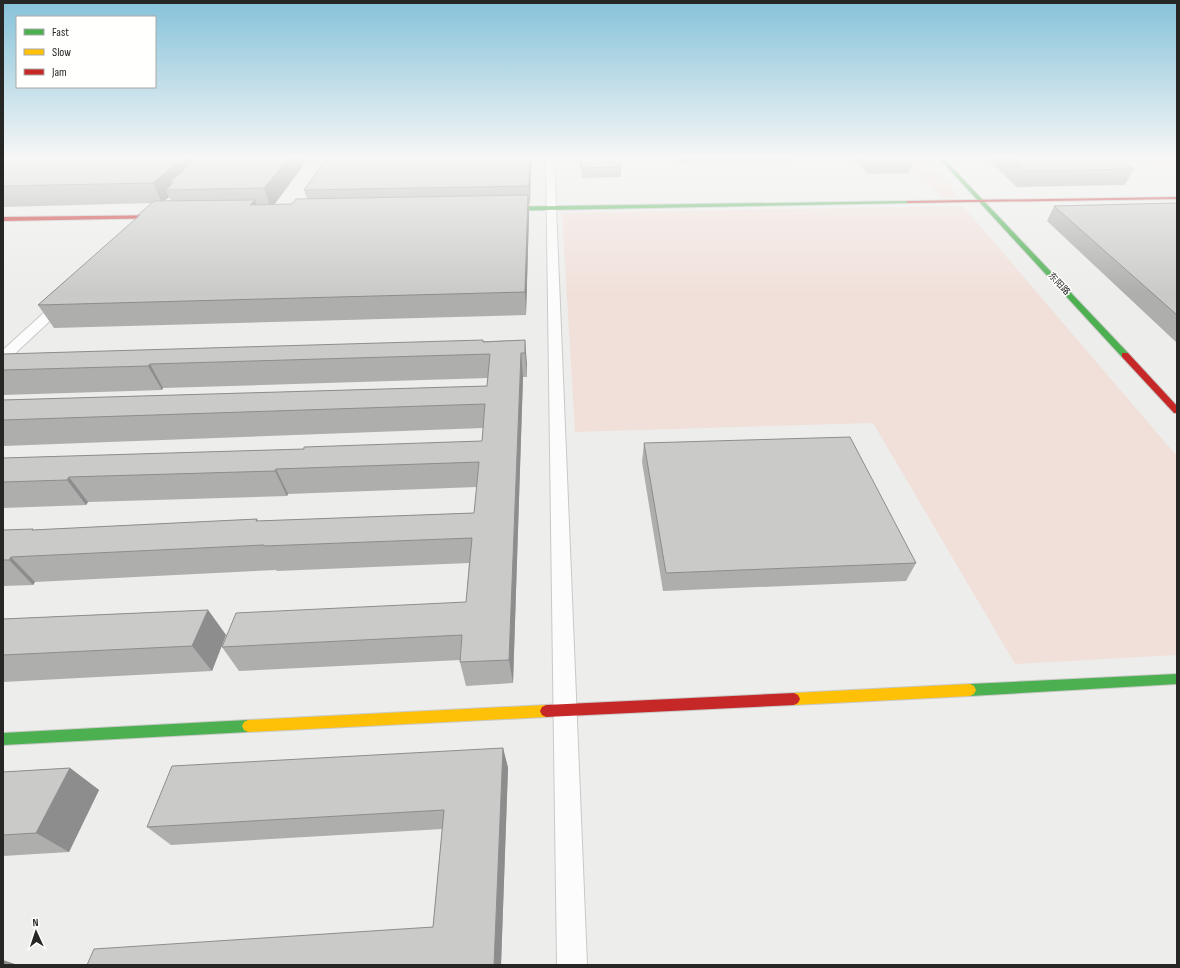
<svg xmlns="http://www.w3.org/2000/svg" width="1180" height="968" font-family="'Sofia Sans Condensed','Noto Sans SC',sans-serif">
<rect width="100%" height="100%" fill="#ededec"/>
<path fill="#f1e0da" d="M898,158h27l35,40h-17z
M1131,158h46v9h-28z
M963,206l214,250v199l-162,9 -142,-241 -298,9 -13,-219z"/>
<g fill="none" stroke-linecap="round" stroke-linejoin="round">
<g stroke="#c9c9c8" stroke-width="2">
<path id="street" d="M546,158h8l33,807h-30z
M63,298l4,1 2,3 -2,3 -59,55 -5,1v-11l56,-51z"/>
</g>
<g stroke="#c9c9c8" stroke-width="2">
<path id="fast" d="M939,158h4l185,195v4h-6z
M908,201l2,1v1l-412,8 -3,-2 3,-2z
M1177,674v10l-207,12 -4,-2 -2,-4 2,-4 4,-2z
M248,720l4,2 2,4 -2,4 -4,2 -245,13v-12z"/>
</g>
<g stroke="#c9c9c8" stroke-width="2">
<path id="slow" d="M970,684l4,2 2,4 -2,4 -4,2 -176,9 -4,-2 -2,-4 2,-4 4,-2z
M546,705l4,2 2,4 -2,4 -4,2 -298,15 -4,-2 -2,-4 2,-4 4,-2z"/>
</g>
<g stroke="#c9c9c8" stroke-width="2">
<path id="jam" d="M1177,197v2l-269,4 -2,-1 2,-1z
M170,215l1,1 -3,2 -165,3v-4z
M1122,353h6l49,53v7h-3l-52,-56z
M794,693l4,2 2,4 -2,4 -4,2 -248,12 -4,-2 -2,-4 2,-4 4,-2z"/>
</g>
<use href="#street" fill="#fcfcfc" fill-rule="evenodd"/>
<use href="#fast" fill="#4caf50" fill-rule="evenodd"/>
<use href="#slow" fill="#ffc107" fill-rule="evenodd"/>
<use href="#jam" fill="#c62828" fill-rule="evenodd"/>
</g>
<path fill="#aeaead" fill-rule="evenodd" d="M3,158h305v1l-34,46 18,-1 15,-5 -3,-9 23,-32h204l-1,46h-1v11l-3,100 -472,13 -16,-23 101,-88 -1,-2 14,-12 -149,4zM169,197l2,4h-7z
M579,158h40l2,9v10l-39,1z
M677,158h119v2l-117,3z
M852,158h54l6,5 -3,10 -41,1z
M986,158h127l21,11 -9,16 -108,2z
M1177,203v140l-130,-122 7,-15z
M525,340l2,37h-4l-10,306 -47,3 -6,-24v-2l-221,11 -17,-24 244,-45 3,-39 -192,8 -1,-1 -241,12 -2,3 -30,1v-56h31l223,-11 1,2 216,-8 3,-26 -189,7 -1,2 -199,6 -2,3 -83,3v-50l301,-9 178,-8 1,-13 -480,18v-46l484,-14 1,-8 -325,10 -1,2 -159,5v-41z
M644,443l272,120 -10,18 -243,10 -21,-129z
M208,610l18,25 -14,36 -209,11v-63z
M503,748l5,20 -7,197h-414l346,-38 9,-98 -271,16 -24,-18z
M70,768l29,22 -30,62 -66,4v-84z"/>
<path fill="#8d8d8d" d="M183,158h25l-34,24 -5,1 3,7h-6l3,7 -7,6 -9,-20z
M289,158h19v1l-37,50 -7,-21z
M530,158h1l-1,46 -1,-18z
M528,195l1,20 -3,100 -1,-23z
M255,200l7,20 -12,-15z
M525,340l2,24v13l-2,-24z
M521,353l2,24 -10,306 -4,-23z
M150,364l13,24 -1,2 -14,-24z
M276,469l12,25 -1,2 -12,-25z
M69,477l19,25 -2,3 -19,-25z
M11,557l24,25 -2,3 -24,-25z
M208,610l18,25 -14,36 -20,-25z
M503,748l5,20 -7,197h-7z
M70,768l29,22 -30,62 -33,-19z
M3,960l12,4v1h-12z"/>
<path fill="#cacac9" stroke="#8d8d8d" d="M3,158h180l-30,25 -150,3z
M197,158h92l-25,30 -98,2 8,-8 -5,1z
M327,158h203l-1,28 -225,4z
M580,158h39l2,9 -40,1z
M864,158h42l6,5 -42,1z
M1010,158h103l21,11 -109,2z
M528,195l-3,97 -487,13 102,-90h-2l16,-14 101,-1 -5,5 42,-1 4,-5z
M1177,203v112l-123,-109z
M483,340v2l42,-2v13h-4l-12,307 -49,2 2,-27 -240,12 14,-34 230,-11 6,-64 -208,8v-1l-253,12 -2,3h-6v-30l30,-1 -1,1 225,-11 -1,2 218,-8 5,-51 -203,7 -1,2 -206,6 -2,3 -64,2v-24l301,-9v-2l178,-6 3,-37 -482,16v-20l484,-14 3,-32 -340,10 -2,2 -145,4v-16z
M850,437l66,126 -250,10 -22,-130z
M208,610l-16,36 -189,9v-36z
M503,748l-9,217h-407l7,-16 339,-22 11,-117 -297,17 25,-61z
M70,768l-34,65 -33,2v-63z"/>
<linearGradient id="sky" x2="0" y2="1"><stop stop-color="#85c2da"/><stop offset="0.54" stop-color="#f7f7f6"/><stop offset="1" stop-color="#f7f7f6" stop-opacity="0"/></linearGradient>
<rect width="1180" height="293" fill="url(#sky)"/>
<g text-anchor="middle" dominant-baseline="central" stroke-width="3" stroke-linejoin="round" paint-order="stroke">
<g font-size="9" fill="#262725" stroke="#fffffe">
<text transform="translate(1059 284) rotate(47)">东阳路</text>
</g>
</g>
<rect width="1180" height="968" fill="none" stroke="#262725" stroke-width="8"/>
<rect x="16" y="16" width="140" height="72" fill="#fffffe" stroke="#a8a9a7"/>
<rect x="24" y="29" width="20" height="6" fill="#4caf50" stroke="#a8a9a7"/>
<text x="52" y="36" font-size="12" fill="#262725">Fast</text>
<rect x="24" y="49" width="20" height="6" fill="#ffc107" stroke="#a8a9a7"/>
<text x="52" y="56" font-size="12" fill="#262725">Slow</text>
<rect x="24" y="69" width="20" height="6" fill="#c62828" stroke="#a8a9a7"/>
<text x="52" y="76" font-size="12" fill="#262725">Jam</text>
<g transform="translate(36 932) rotate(357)" stroke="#fffffe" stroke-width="3" paint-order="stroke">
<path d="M0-3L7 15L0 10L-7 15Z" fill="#262725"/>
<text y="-6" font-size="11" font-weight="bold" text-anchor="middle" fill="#262725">N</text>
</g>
</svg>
